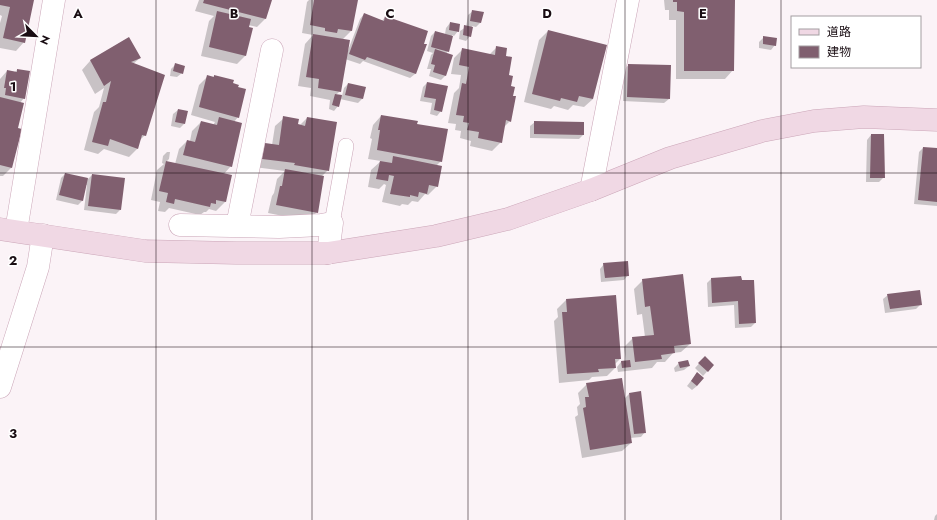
<svg xmlns="http://www.w3.org/2000/svg" width="937" height="520" font-family="Jost,'Noto Sans JP',sans-serif">
<rect width="100%" height="100%" fill="#fbf3f7"/>
<path fill="#0003" d="M0,0h33l-9,42 -8,9 -16,-3v-25l2,-7 -2,-1z
M199,0h72l-6,19 -8,8 -9,-2 -3,31 -8,8 -36,-8 8,-35 5,-5 -19,-5z
M309,0h48l-6,31 -9,9 5,13 13,-34 4,-5 18,7 3,-4 40,28 -10,29 -5,4 -47,-17 -3,3 -15,-5 -5,32 -4,4 6,1 2,-8 4,-4 17,4 -3,11 -4,4 -18,-4 -2,7 -4,5 -5,-2 1,-9 -20,-4 1,-8 -13,-2 7,-42 8,-9 -11,-2 5,-31z
M664,0h70l-1,70 -8,9h-49v-59h-7v-10h-4z
M473,11l7,12 -4,4 -4,-1 -2,10 -4,5 -7,-2 1,-8 6,-4 2,-12z
M450,23l8,8 -4,5 -2,-1 -4,16 -2,3 -1,22 -4,4 -12,-4 2,-7h-4l4,-14 2,-2 -6,-2 4,-15 4,-4 10,2 1,-6z
M548,31l45,68 -9,8 -11,-2 -5,5 -14,-4 -3,3 -27,-7 15,-62z
M764,37l11,8 -4,5 -12,-2v-6z
M128,38l12,20 -7,6 12,71 -6,6 -2,8 -8,8 -25,-8 -6,5 -14,-4 10,-38 5,-5 5,-19 -9,6 -13,-24 8,-9z
M497,47l8,9 5,31v34l-6,6 -3,15 -9,9 -22,-5 1,-5 -11,-3 1,-7 -6,-1 1,-6 -8,-1 6,-30 5,-5 2,-13 -10,-1 3,-16 9,-9 26,6z
M175,65l7,8 -5,4 -7,-1 1,-7z
M629,65l40,34 -5,4 -41,-2 1,-32z
M17,70l7,28 -4,5 -9,65 -8,8h-3v-97l7,-8 8,1z
M208,76l4,2 2,-2 18,8 6,33 -4,5 -3,44 -8,9 7,1 -5,26 -9,9 -7,-2 -3,3h-2l-4,3 -31,-7 -4,4 -7,-1 2,-9 -9,-2 6,-30 7,-6 -2,-1 1,-7 4,-4h3l-1,7 -3,3 9,2 4,-15 8,-8h3l2,-10 9,-9 12,3 2,-3 -24,-7 8,-30z
M427,83l20,4 -6,24 -4,5 -7,-2 2,-11 -12,-2 3,-14z
M178,110l6,14 -4,4 -9,-2 2,-12z
M381,116l35,8 25,37 -5,5 1,20 -9,9 -3,-1 -7,8 -6,-1 -4,4 -6,-1 -2,2 -18,-4 4,-17 -2,-1 -5,5 -11,-2 3,-17 10,-9 -13,-2 4,-20 -2,-1 3,-13z
M284,118l15,8 8,-8 21,52 -7,7 -4,35 -9,9 -40,-8 4,-17 2,-3 3,-14 8,-8 -31,-4 3,-14 8,-9 7,1 3,-19z
M535,122l48,13 -4,4 -49,-1v-12z
M871,135l13,42 -5,5h-13l1,-42z
M923,148l14,1v57l-23,-2 5,-52z
M65,174l23,5 4,-4 28,35 -4,4 -32,-4 3,-25h-1l-4,16 -4,4 -22,-5 5,-22z
M604,264l24,11 -4,5 -23,2 -1,-13z
M741,277l14,46 -4,4 -16,1 -1,-23 -26,2 -1,-24 4,-4z
M643,280l47,64 -9,8 -8,1 -8,9h-8l-5,6 -34,4 -1,-5 4,-5h5l-2,-15 9,-9 12,-1 -3,-23 -5,1 -3,-26z
M888,295l33,9 -5,5 -31,4 -2,-14z
M566,300l54,59 -5,5v4l-8,8 -15,1 -3,3 -30,3 -5,-62 4,-4 -1,-8z
M705,357l8,8 -10,11 -8,-8z
M679,363l10,3 -5,4 -9,2 -1,-4z
M697,373v13l-5,4 -5,-4z
M587,384l37,15 5,-5 16,38 -4,5 -11,1 1,5 -9,8 -40,7 -7,-41 3,-2 -1,-8 3,-3 -2,-11z
M937,514v6h-3l1,-4z"/>
<path fill="#805f6f" d="M0,0h34l-9,43 -22,-5 7,-31 -10,-2z
M204,0h68l-6,19 -63,-16z
M314,0h44l-6,31 -14,-2 -1,4 -12,-2v-3l-15,-3z
M673,0h62l-1,71h-50v-59l-7,-1v-9h-4z
M472,10l12,2 -3,11 -11,-2z
M217,11l34,8 -2,8 4,1 -7,28 -37,-9z
M364,13l20,8 1,-5 43,15 -4,13h3l-11,30 -49,-17 -2,3 -16,-6z
M450,22l10,2 -1,8 -10,-2z
M464,25l9,2 -2,10 -8,-2z
M548,30l59,15 -14,54 -14,-3 -2,6 -16,-4 -1,3 -28,-7z
M435,31l18,5 -4,16 -18,-5z
M313,34l37,6 -9,52 -23,-4 1,-9 -13,-2z
M763,36l14,2 -1,8 -13,-2z
M129,37l12,21 -10,4 34,13 -19,61 -4,-1 -4,14 -28,-10 -2,7 -16,-4 11,-40h3l5,-21 -7,5 -14,-26z
M496,46l11,2 -1,8 6,1 -3,18 4,1 -2,10 4,1 -2,9h3l-5,26 -5,-2 -4,23 -24,-5 1,-6 -12,-2 2,-7 -6,-1 1,-6 -8,-1 6,-32 4,1 3,-17 -10,-2 3,-17 33,7z
M435,49l18,6 -7,21 -13,-4 2,-7 -4,-1z
M175,63l10,3 -2,8 -10,-3z
M628,64l43,1 -1,34 -43,-2z
M17,69l13,2 -5,28 -20,-4 1,-7h-2l3,-18 10,2z
M207,75l7,2v-2l20,5 -1,3 6,2 -1,2 8,2 -7,29 -40,-11z
M427,82l21,4 -6,26 -8,-2 2,-11 -12,-2z
M348,83l18,4 -3,12 -18,-4z
M335,94l7,1 -3,12 -7,-2z
M0,97l24,6 -6,25 4,1 -10,39 -12,-3z
M178,109l10,2 -3,13 -10,-2z
M381,115l37,6 -1,3 31,5 -6,33 -65,-12 3,-20h-2z
M283,116l16,3 -1,5 7,2 2,-9 30,5 -8,49 -35,-6 1,-2 -33,-4 3,-16 14,2z
M219,117l23,6 -10,44 -49,-12 4,-15 8,2 6,-21 16,4z
M534,121l50,1v13l-50,-1z
M871,134h13l1,44h-15z
M923,147l14,1v54l-19,-2z
M393,156l49,10 -4,21 -9,-2 -2,9 -8,-2 -1,5 -8,-2v2l-20,-3 4,-18 -5,-1 -1,6 -12,-2 4,-18 12,2z
M166,161l66,14 -6,27 -10,-2v4l-5,-1 -1,4 -35,-8 -1,5 -8,-2 2,-9 -9,-2z
M285,169l39,7 -6,37 -42,-8 4,-19h2z
M65,173l23,5 -5,23 -24,-6z
M92,174l33,4 -4,32 -33,-4z
M628,261l1,15 -24,2 -2,-15z
M683,274l8,70 -17,2 1,7 -14,2 1,4 -27,3 -3,-25 22,-2 -4,-29 -5,1 -3,-28z
M741,276l1,4h12l2,43 -17,1 -1,-23 -26,2 -1,-25z
M920,290l2,15 -32,4 -3,-15z
M616,295l5,64h-6l1,9 -18,1 1,3 -32,2 -5,-62h5l-1,-13z
M705,356l9,9 -6,7 -10,-9z
M630,360l1,7 -9,1 -1,-7z
M688,360l2,6 -10,2 -2,-6z
M697,372l7,6 -7,8 -6,-5z
M622,378l10,65 -42,7 -7,-42 3,-1 -1,-10h4l-3,-14z
M641,391l5,42 -12,1 -5,-41z"/>
<g fill="none" stroke-linecap="round" stroke-linejoin="round">
<g stroke="#cba6b8" stroke-width="16">
<path id="lane" d="M332,223l14,-77"/>
</g>
<g stroke="#cba6b8" stroke-width="23">
<path id="street" d="M591,190l37,-190
M180,225l99,2 42,-2 11,-2 -4,30
M237,226l35,-176
M16,231l38,-231
M0,387l38,-120 5,-32"/>
</g>
<g stroke="#cba6b8" stroke-width="23">
<path id="secondary" d="M0,229l145,22 91,2h92l108,-17 72,-17 83,-29 79,-32 92,-27 52,-10 50,-4 73,3"/>
</g>
<use href="#lane" stroke="#fff" stroke-width="15"/>
<use href="#street" stroke="#fff" stroke-width="22"/>
<use href="#secondary" stroke="#f0d8e4" stroke-width="22"/>
</g>
<path fill="none" stroke="#190d13" stroke-width="1" stroke-opacity="0.55" d="M156,0v520M312,0v520M468,0v520M625,0v520M781,0v520M0,173h937M0,347h937"/>
<g font-size="13" text-anchor="middle" font-weight="bold" fill="#190d13" stroke="#fff" stroke-width="3" stroke-linejoin="round" paint-order="stroke">
<text x="78" y="18">A</text>
<text x="234" y="18">B</text>
<text x="390" y="18">C</text>
<text x="547" y="18">D</text>
<text x="703" y="18">E</text>
<text x="13" y="91">1</text>
<text x="13" y="265">2</text>
<text x="13" y="438">3</text>
</g>
<rect x="791" y="16" width="130" height="52" fill="#ffffff" stroke="#a39ea1"/>
<rect x="799" y="29" width="20" height="6" fill="#f0d8e4" stroke="#a39ea1"/>
<text x="827" y="36" font-size="12" fill="#190d13">道路</text>
<rect x="799" y="46" width="20" height="12" fill="#805f6f" stroke="#a39ea1"/>
<text x="827" y="56" font-size="12" fill="#190d13">建物</text>
<g transform="translate(36 36) rotate(114)" stroke="#ffffff" stroke-width="3" paint-order="stroke">
<path d="M0-3L7 15L0 10L-7 15Z" fill="#190d13"/>
<text y="-6" font-size="11" font-weight="bold" text-anchor="middle" fill="#190d13">N</text>
</g>
</svg>
